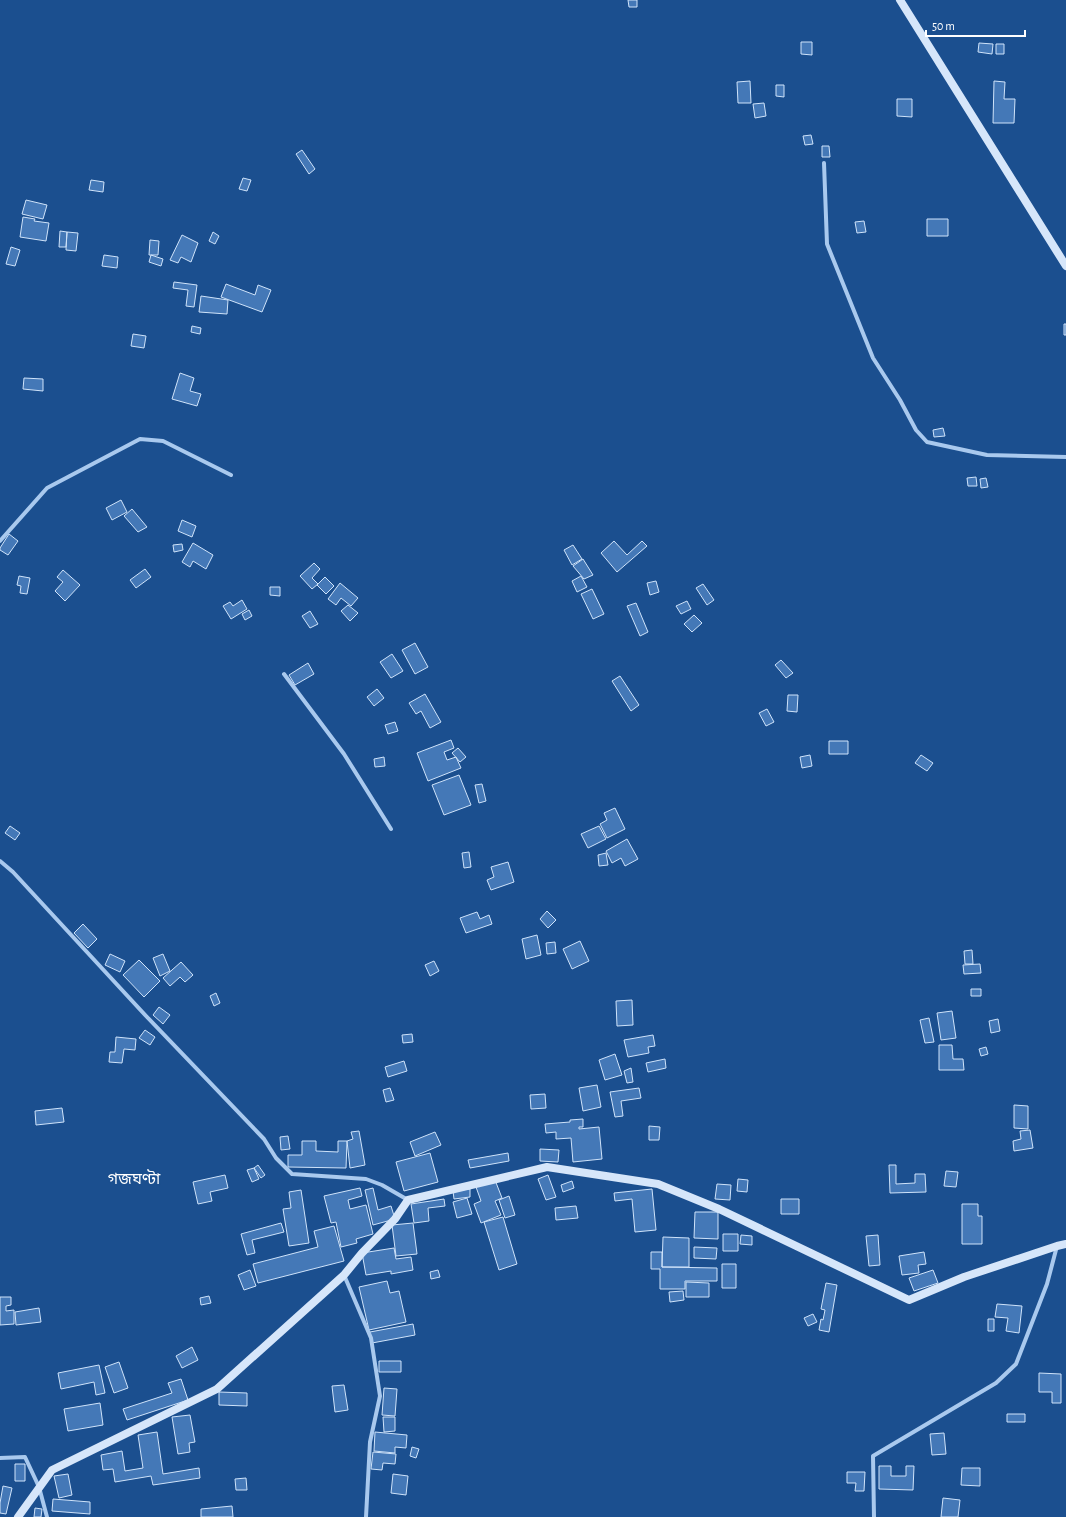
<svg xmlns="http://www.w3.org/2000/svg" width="1066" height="1517" font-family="'Alegreya Sans','Noto Sans Bengali',sans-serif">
<rect width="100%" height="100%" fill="#1b4f8f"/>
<path fill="#4478b7" stroke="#cfe3fa" d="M628,0h9v7h-8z
M801,42h11v13l-11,-1z
M979,43l14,1 -1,10 -14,-2z
M996,44h8v10h-8z
M750,81l1,22h-13l-1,-21z
M994,81l11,1 -1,17h11l-1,24h-21z
M776,85h8v12l-8,-1z
M897,99h15v18l-15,-1z
M764,103l2,13 -11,2 -2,-14z
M811,135l2,9 -8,1 -2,-9z
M822,146h7l1,11h-8z
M302,150l13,19 -6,5 -13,-20z
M243,178l8,2 -4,11 -8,-2z
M91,180l13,2 -1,10 -14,-2z
M26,200l21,5 -4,14 -21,-5z
M23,217l12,2 -1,2 15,2 -3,18 -26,-4z
M927,219h21v17h-21z
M864,221l2,11 -9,1 -2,-11z
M60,231l7,1 -1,15h-7z
M67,232l11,1 -2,18 -10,-1z
M213,232l6,4 -4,8 -6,-3z
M182,235l16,8 -7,19 -10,-5 -3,6 -8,-3z
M150,240l9,1 -1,14h-9z
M11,247l9,3 -5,16 -9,-2z
M104,255l14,2 -1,11 -15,-2z
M151,255l12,4 -2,7 -12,-4z
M174,282l23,3 -3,22 -8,-1 2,-16 -15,-2z
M226,284l29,11 3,-10 13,5 -9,22 -41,-15z
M201,296l27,4 -1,14 -28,-2z
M1064,324h2v11h-2z
M192,326l9,2 -1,6 -9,-2z
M133,334l13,2 -2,12 -13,-2z
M180,373l14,5 -4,13 11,3 -4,12 -25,-7z
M24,378l19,1v12l-20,-2z
M943,428l2,8 -11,1 -1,-7z
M976,477l1,9h-9l-1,-8z
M986,478l2,9 -7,1 -1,-9z
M121,500l6,12 -15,8 -6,-12z
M132,509l15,18 -9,5 -14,-16z
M182,520l14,6 -4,11 -14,-6z
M9,534l9,7 -10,14 -8,-5v-2z
M614,541l13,14 15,-14 5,5 -30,26 -16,-19z
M193,543l20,12 -7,14 -13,-8 -3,6 -8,-5z
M182,544l1,6 -9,2 -1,-7z
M573,545l9,14 -10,6 -8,-15z
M583,559l10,16 -9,4 -11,-13z
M314,563l6,6 -8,9 6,6 -6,5 -12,-13z
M145,569l6,8 -15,11 -6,-8z
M63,570l17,15 -15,16 -10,-10 8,-9 -6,-5z
M19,576l11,2 -3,16 -7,-1 1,-7 -4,-1z
M581,576l6,11 -10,5 -5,-11z
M325,577l9,9 -8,8 -9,-9z
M656,581l3,11 -9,3 -3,-12z
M340,583l18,15 -7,8 -10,-8 -5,7 -8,-6z
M703,584l11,16 -7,5 -11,-17z
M270,587h10v9l-10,-1z
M592,589l12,25 -11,5 -12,-25z
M242,600l5,9 -16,10 -8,-13 7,-4 3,4z
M687,601l4,8 -10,5 -5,-8z
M636,603l12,29 -8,4 -13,-30z
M348,605l10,8 -8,8 -9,-10z
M249,610l3,6 -7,4 -3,-6z
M310,611l8,13 -8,4 -8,-12z
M694,615l8,8 -10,9 -8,-8z
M415,643l13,24 -13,7 -13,-24z
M392,654l11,17 -12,7 -11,-16z
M781,660l12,13 -7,5 -11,-13z
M308,663l6,11 -19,11 -6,-10z
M620,676l19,29 -8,6 -19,-30z
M377,689l7,9 -10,8 -7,-9z
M425,694l16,28 -11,6 -9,-17 -5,3 -7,-11z
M788,695h10l-1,17 -10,-1z
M767,709l7,13 -8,4 -7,-13z
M395,722l3,9 -10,3 -3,-9z
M451,740l3,8 -10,4 3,8 9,-3 5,11 -33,13 -11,-28z
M829,741h19v13h-19z
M458,748l8,9 -6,5 -8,-9z
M810,755l2,11 -10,2 -2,-11z
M921,755l12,8 -6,8 -12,-8z
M384,757l1,9 -10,1 -1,-8z
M459,775l12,30 -27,10 -12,-30z
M482,784l4,17 -7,2 -4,-18z
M615,808l10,21 -18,9 -7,-14 7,-4 -3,-7z
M10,826l10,7 -5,7 -10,-7z
M599,826l7,13 -18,9 -7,-14z
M627,839l11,20 -13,7 -4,-8 -9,5 -6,-12z
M469,852l2,15 -7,1 -2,-15z
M606,853l2,12 -9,1 -1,-11z
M508,862l6,20 -23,8 -4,-10 7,-3 -3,-10z
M547,911l9,9 -8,8 -8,-9z
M477,912l3,7 9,-4 3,9 -26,9 -6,-15z
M83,924l14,15 -9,9 -14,-15z
M537,935l4,20 -15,4 -4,-20z
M580,941l9,20 -17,8 -9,-20z
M555,942l1,11 -9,1 -1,-11z
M972,950l1,14h-8l-1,-13z
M110,954l15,7 -5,11 -15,-7z
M163,954l7,17 -10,5 -7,-18z
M139,960l21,21 -16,16 -21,-22z
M434,961l5,10 -9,5 -5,-11z
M181,962l12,13 -8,7 -5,-5 -10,9 -7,-8z
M980,964l1,9 -17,1 -1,-9z
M971,989h10v7h-10z
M216,993l4,10 -6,3 -4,-10z
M632,1000l1,25 -16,1 -1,-25z
M159,1007l11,8 -7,9 -10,-9z
M952,1011l4,27 -15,2 -4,-27z
M929,1018l5,24 -9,1 -5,-23z
M998,1019l2,12 -9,2 -2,-12z
M145,1030l10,7 -5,8 -11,-7z
M412,1034l1,8 -10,1 -1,-8z
M653,1035l2,11 -7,1 1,6 -21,4 -4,-17z
M116,1037l20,2 -1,11 -11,-1 -2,14 -13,-1 1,-10h5z
M939,1045h13l1,14h10l1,11h-25z
M986,1047l2,7 -7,2 -2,-7z
M615,1054l7,21 -17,5 -6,-20z
M665,1059l1,9 -18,4 -2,-9z
M404,1061l3,10 -19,6 -3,-10z
M631,1068l2,14 -6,1 -3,-12z
M597,1085l4,22 -18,4 -4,-23z
M390,1088l4,12 -8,2 -3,-12z
M639,1088l2,10 -20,3 2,15 -8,1 -5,-25z
M545,1094l1,14 -15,1 -1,-14z
M1014,1105l14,1v23l-14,-1z
M62,1108l2,14 -28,3 -1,-14z
M583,1119v8h-4v2l20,-2 3,32 -29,3 -2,-24 -15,1v-7l-10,1 -1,-9 25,-2v-2z
M649,1126l11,1 -1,13h-10z
M1030,1130l3,18 -19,3 -1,-10 8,-2 -1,-8z
M359,1131l6,34 -15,3 -3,-27 6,-2 -2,-7z
M435,1132l6,13 -26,11 -5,-14z
M288,1136l2,13 -9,1 -1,-13z
M302,1141h14v10l22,1v-11h9l-1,27 -58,-1v-12h14z
M540,1149l19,1 -1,12 -18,-1z
M430,1153l8,29 -34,9 -8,-29z
M508,1153l1,8 -39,7 -2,-8z
M258,1165l7,10 -4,3 -7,-10z
M889,1165h7v19l19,-1v-9h10l1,18 -36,1z
M254,1168l5,11 -7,3 -5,-12z
M946,1171l12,1 -2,15 -12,-1z
M225,1175l3,13 -18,4 2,9 -14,3 -5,-22z
M548,1175l8,22 -10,3 -8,-21z
M738,1179l10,1 -1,12 -10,-1z
M495,1180l7,18 -7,3 6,14 -20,8 -7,-19 7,-3 -5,-14z
M572,1181l2,7 -11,4 -2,-7z
M717,1184l14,1 -1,15 -15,-1z
M360,1188l2,8 -14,4 2,9 16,-4 7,29 -17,5 1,4 -16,4 -5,-25 -5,1 -7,-27z
M373,1188l5,22 13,-4 4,13 -22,6 -8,-35z
M470,1189v8l-16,2 -1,-8z
M652,1189l4,41 -21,2 -3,-33 -17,2 -1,-8z
M301,1190l8,53 -20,3 -6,-37 8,-1 -2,-16z
M509,1196l6,19 -10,3 -6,-18z
M467,1198l5,16 -15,4 -4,-16z
M444,1199l1,7 -17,2 1,13 -15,2 -3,-19z
M781,1199h18v15h-18z
M962,1204h16v12h4v28h-20z
M576,1206l2,12 -22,2 -1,-12z
M695,1212h23v27l-24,-1z
M503,1217l14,47 -18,6 -15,-48z
M281,1223l3,9 -32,8 3,13 -8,2 -6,-21z
M413,1223l4,31 -21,2 -4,-31z
M334,1226l10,35 -86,22 -5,-19 65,-17 -4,-16z
M723,1234h15v17h-15z
M741,1235l11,1v9l-12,-1z
M878,1235l2,30 -11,1 -3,-30z
M663,1237l26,1v29h-27z
M694,1247l23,1 -1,11 -22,-1z
M394,1248l2,11 15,-2 2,13 -22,4v-3l-25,4 -4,-22z
M651,1252h11v15l55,1v13h-32v8h-25v-20h-9z
M924,1252l2,12 -8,1 1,8 -17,2 -3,-19z
M722,1264h14v24h-14z
M250,1270l6,16 -12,4 -6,-15z
M438,1270l2,7 -9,2 -1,-7z
M933,1270l5,13 -24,8 -5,-13z
M387,1281l3,12 9,-2 7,31 -37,8 -10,-43z
M686,1282l23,1v14h-23z
M826,1283l11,2 -8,47 -10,-2 2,-11 2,1 2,-10 -4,-1z
M683,1291l1,9 -14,2 -1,-10z
M209,1296l2,7 -10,2 -1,-7z
M0,1297h11v8l-5,1v5l8,-1v14l-14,1z
M997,1304l25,2 -3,27 -13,-2 2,-13 -13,-1z
M39,1308l2,14 -25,3 -1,-13z
M813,1314l4,8 -9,4 -4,-8z
M988,1319h6v12h-6z
M413,1324l2,11 -43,8 -2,-11z
M192,1347l6,13 -16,8 -6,-12z
M379,1361h22v11h-22z
M119,1362l9,26 -14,5 -9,-26z
M99,1365l6,28 -9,2 -2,-13 -33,7 -3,-16z
M1039,1373l22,1v29h-9v-11h-13z
M181,1379l7,21 -61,20 -4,-11 49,-16 -4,-10z
M344,1385l4,25 -13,2 -3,-26z
M384,1388l13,1 -2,27 -13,-1z
M219,1392l28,1v13l-28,-1z
M100,1403l3,22 -35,6 -4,-22z
M1007,1414h18v8h-18z
M190,1415l5,27 -6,1 1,9 -12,2 -6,-37z
M383,1417h12v14l-11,1z
M157,1432l6,42 36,-6 1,10 -47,7 -2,-9 -36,6 -2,-13 -10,1 -2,-15 21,-4 3,20 18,-3 -5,-33z
M375,1432l32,3 -1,13 -11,-1v6l-21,-2z
M944,1433l2,21 -14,1 -2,-21z
M412,1447l7,2 -3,9 -6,-2z
M373,1452l23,2 -1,10 -12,-1 -1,7 -11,-1z
M15,1464h10v17h-10z
M879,1466h12v10h15v-10h8l-1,24 -34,-1z
M962,1468h18v18l-19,-1z
M847,1472h18l-1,19h-9l1,-8h-9z
M68,1474l4,21 -13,3 -5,-22z
M393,1474l15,2 -2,19 -15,-2z
M246,1478l1,12h-11l-1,-11z
M3,1486l9,2 -6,26 -6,-1v-10z
M943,1498l17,2 -2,17h-17z
M53,1499l37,3v12l-38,-3z
M232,1506l1,11h-32v-8z
M35,1508l7,1 -1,8h-7z"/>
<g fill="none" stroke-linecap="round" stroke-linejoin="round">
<path stroke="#a9c9ee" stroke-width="4" d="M824,163l3,81 46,114 27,42 16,30 11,12 60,13 79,2
M0,541l47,-53 93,-49 23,2 68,34
M284,674l60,80 47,75
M0,861l13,11 134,145 117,122 12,19 16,16 74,5 16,6 26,15
M344,1275l27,63 9,58 -10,46 -4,75
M0,1458l25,-1 14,30 8,30
M874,1517l-1,-61 123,-73 20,-19 31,-80 10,-38"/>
<path stroke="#d6e6fa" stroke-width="8" d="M900,0l166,266
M18,1517l34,-47 165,-81 127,-114 18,-22 33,-34 13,-19 139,-33 111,17 61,25 190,91 55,-23 93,-31 9,-2"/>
</g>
<g text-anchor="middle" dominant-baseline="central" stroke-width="3" stroke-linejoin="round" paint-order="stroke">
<g font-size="16" fill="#fff" stroke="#1b4f8f">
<text x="134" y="1179">গজঘণ্টা</text>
</g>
</g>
<path d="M926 30v6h99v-6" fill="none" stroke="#ffffff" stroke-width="2"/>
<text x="932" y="30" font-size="12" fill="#ffffff" stroke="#1b4f8f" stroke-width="3" paint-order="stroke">50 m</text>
</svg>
